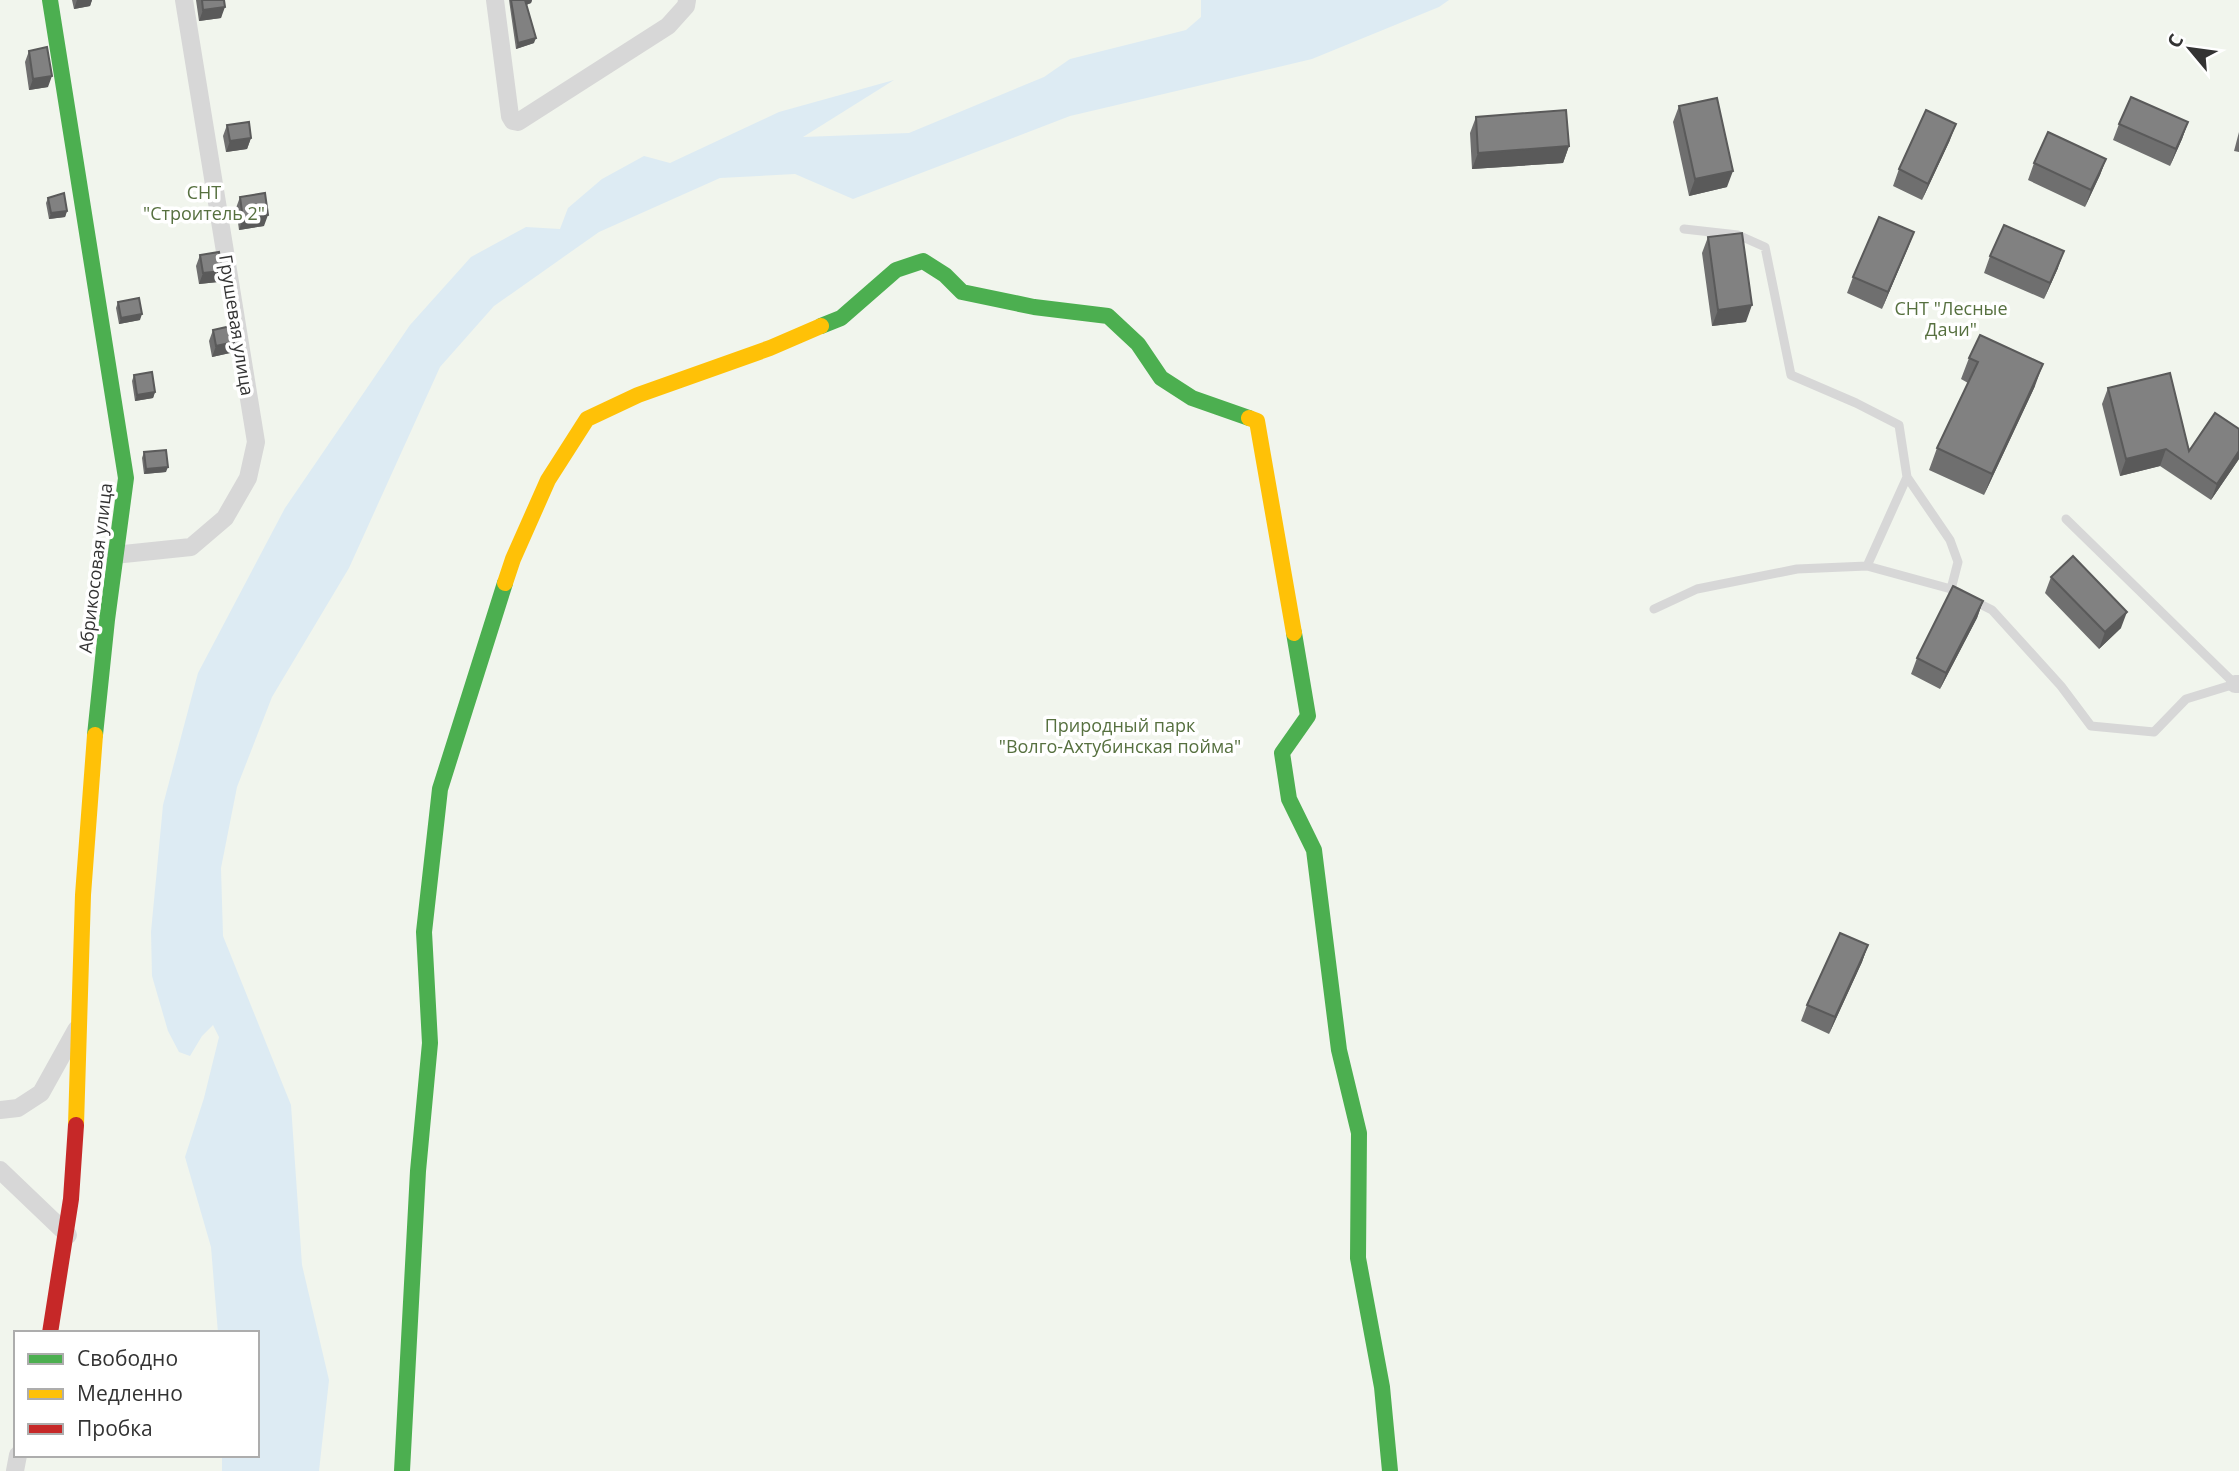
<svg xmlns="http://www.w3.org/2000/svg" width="2239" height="1471" font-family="'Open Sans',sans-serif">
<rect width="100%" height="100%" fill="#fff"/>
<path fill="#f1f5ed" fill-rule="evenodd" d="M0,0h2239v1471h-2239zM16,1333h241v122h-241z"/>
<path fill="#ddebf3" d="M1201,0h248l-10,7 -127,52 -242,57 -217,83 -58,-25 -75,4 -121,54 -105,74 -54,61 -91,201 -77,129 -35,90 -16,81 2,68 68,169 11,160 27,115 -10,91h-97v-16h35v-122h-39l-7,-86 -26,-90 19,-59 15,-61 -6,-12 -11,11 -12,20 -11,-4 -11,-21 -16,-55 -1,-44 12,-127 35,-132 87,-165 125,-183 61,-68 55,-30 34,2 8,-21 34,-29 42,-23 26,7 109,-51 115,-32 -91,57 106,-4 135,-56 26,-18 116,-29 15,-13z"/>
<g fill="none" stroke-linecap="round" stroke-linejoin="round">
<path stroke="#d7d7d7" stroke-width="9" d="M1684,229l54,6 27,12 26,128 65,28 43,22 8,52 43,63 8,22 -7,27
M1867,566l40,-89
M1972,600l20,10 69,76 30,40 63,6 32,-33 49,-15 -169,-165
M1654,609l43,-20 100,-20 70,-3 84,23 9,4"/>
<path stroke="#d7d7d7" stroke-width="18" d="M495,0l15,116 3,5 5,1 150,-96 18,-20 1,-6
M114,555l77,-8 34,-29 23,-40 8,-36 -72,-442
M2235,684h4
M0,1110l18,-2 23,-15 35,-63
M0,1170l68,65
M15,1471l3,-16"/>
<path stroke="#4caf50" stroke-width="16" d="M50,0l76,478 -19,142 -12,115
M821,326l20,-8 55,-48 27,-9 22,14 17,17 72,15 74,9 30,28 23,34 31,20 57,20
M1294,633l14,83 -26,37 7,46 25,51 25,200 20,83 -1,125 24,129 8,84
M402,1471l16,-300 12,-128 -6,-111 16,-143 65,-206"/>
<path stroke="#ffc107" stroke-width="16" d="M1249,418l8,3 37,212
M505,583l8,-24 35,-79 39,-61 51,-24 132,-47 51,-22
M76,1125l7,-230 12,-160"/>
<path stroke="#c62828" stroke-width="16" d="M50,1333l21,-134 5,-74"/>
</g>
<path fill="#6f6f6f" d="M72,0h20l-2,6 -16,3z
M196,0h28l-3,18 -22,3z
M509,0h23l-1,3 -5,2 8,38 -18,6z
M29,51l19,36 -19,3 -4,-28z
M1679,106l48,81 -38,9 -16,-74z
M1476,117l93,29 -6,17 -91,6 -2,-36z
M2188,122l-6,17 -12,27 -57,-26 6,-16z
M227,125l24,13 -4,11 -21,3 -3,-16z
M2239,132v20l-5,-1z
M1950,140l-28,60 -29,-14 6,-17z
M2106,159l-6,16 -15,32 -57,-27 6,-17z
M240,197l24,29 -25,4 -3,-22z
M48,198l19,13 -2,6 -16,2 -3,-16z
M1914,232l-32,77 -35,-16 6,-16z
M1708,237l38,85 -34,4 -10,-73z
M200,255l18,27 -19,2 -3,-18z
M1990,256l68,12 -14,31 -60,-26z
M118,302l22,18 -21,4 -3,-16z
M213,330l17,23 -18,4 -3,-16z
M1969,358l66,28 -51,109 -55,-25 8,-22 31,-65 -7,-4z
M134,375l21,17 -2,6 -18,3 -3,-20z
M2108,388l81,63 50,-22v30l-28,41 -51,-34 -40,10 -18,-72z
M144,452l22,20 -22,2 -2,-16z
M2051,577l70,51 -22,21 -54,-56z
M1983,601l-6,17 -37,71 -29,-15 6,-16z
M1868,945l-6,17 -33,72 -28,-13 6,-16z"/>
<path fill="#5a5a5a" d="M77,0h15l-2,6 -16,3z
M525,0h7l-1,3 -8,3z
M225,7l-4,11 -22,3 4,-11z
M536,38l-2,5 -18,6 2,-6z
M52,76l-4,11 -19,3 4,-11z
M2188,122l-6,17 -12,27 6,-17z
M1956,124l-6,16 -28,60 6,-16z
M251,138l-4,11 -21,3 4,-11z
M1569,146l-6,17 -91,6 6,-16z
M2106,159l-6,16 -15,32 6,-17z
M1733,171l-6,16 -38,9 6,-17z
M67,211l-2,6 -16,2 2,-6z
M268,215l-4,11 -25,4 4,-11z
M1914,232l-6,16 -26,61 6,-17z
M2064,251l-6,17 -14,31 6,-16z
M222,271l-4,11 -19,2 4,-11z
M1752,305l-6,17 -34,4 6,-16z
M142,314l-2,6 -21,4 2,-6z
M234,342l-4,11 -18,4 4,-11z
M2043,364l-8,22 -51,109 8,-21z
M155,392l-2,6 -18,3 2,-6z
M2166,449l-6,17 -40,10 6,-17z
M2239,451v8l-28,41 6,-16z
M168,467l-2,5 -22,2 2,-5z
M1983,601l-6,17 -37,71 6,-16z
M2127,612l-6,16 -22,21 6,-17z
M1868,945l-6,17 -33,72 6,-17z"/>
<path fill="#818181" stroke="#5a5a5a" stroke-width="2" d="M202,0h22l1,7 -22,3z
M511,0h14l11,38 -18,5z
M47,47l5,29 -19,3 -4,-28z
M2131,97l57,25 -12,27 -57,-25z
M1717,98l16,73 -38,8 -16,-73z
M1566,110l3,36 -91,7 -2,-36z
M1926,110l30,14 -28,60 -29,-15z
M249,122l2,16 -21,3 -3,-16z
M2048,132l58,27 -15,31 -57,-27z
M64,193l3,18 -16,2 -3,-15z
M265,193l3,22 -25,4 -3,-22z
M1879,217l35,15 -26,60 -35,-15z
M2004,225l60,26 -14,32 -60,-27z
M1742,233l10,72 -34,5 -10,-73z
M219,252l3,19 -19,2 -3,-18z
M139,298l3,16 -21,4 -3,-16z
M231,326l3,16 -18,4 -3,-16z
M1980,335l63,29 -51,110 -55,-26 41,-86 -9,-4z
M152,372l3,20 -18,3 -3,-20z
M2170,373l19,78 26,-38 24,16v22l-22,33 -51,-35 -40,10 -18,-71z
M166,450l2,17 -22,2 -2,-17z
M2073,556l54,56 -22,20 -54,-55z
M1953,586l30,15 -37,72 -29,-15z
M1840,933l28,12 -33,72 -28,-12z"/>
<g text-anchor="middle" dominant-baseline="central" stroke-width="7" stroke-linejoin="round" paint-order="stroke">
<g font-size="18" fill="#56703f" stroke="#fff">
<text x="204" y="192">СНТ<tspan x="204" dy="21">"Строитель 2"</tspan></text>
<text x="1951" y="308">СНТ "Лесные<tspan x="1951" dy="21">Дачи"</tspan></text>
<text x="1120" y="725">Природный парк<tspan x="1120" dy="21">"Волго-Ахтубинская пойма"</tspan></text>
</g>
<g font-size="18" fill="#333" stroke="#fff">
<text transform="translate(237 325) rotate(81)">Грушевая улица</text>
<text transform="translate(95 568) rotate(-83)">Абрикосовая улица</text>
</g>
</g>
<rect x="14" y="1331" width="245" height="126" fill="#ffffff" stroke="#adadad" stroke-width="2"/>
<rect x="28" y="1354" width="35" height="10" fill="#4caf50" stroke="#adadad" stroke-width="2"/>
<text x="77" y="1366" font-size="21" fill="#333333">Свободно</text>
<rect x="28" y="1389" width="35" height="10" fill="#ffc107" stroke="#adadad" stroke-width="2"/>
<text x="77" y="1401" font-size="21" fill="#333333">Медленно</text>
<rect x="28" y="1424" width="35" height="10" fill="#c62828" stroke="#adadad" stroke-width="2"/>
<text x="77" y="1436" font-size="21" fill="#333333">Пробка</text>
<g transform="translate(2190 49) rotate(299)" stroke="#ffffff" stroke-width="5" paint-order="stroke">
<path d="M0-5L12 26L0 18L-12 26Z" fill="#333333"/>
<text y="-10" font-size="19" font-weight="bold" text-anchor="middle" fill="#333333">С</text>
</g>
</svg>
